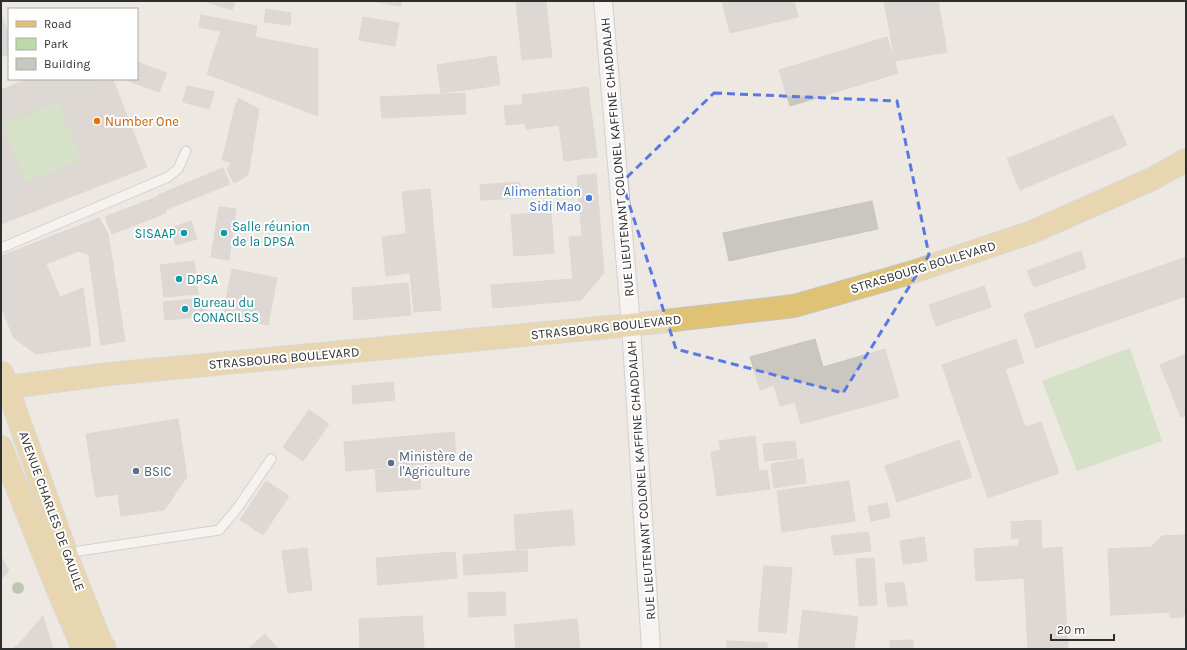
<svg xmlns="http://www.w3.org/2000/svg" width="1187" height="650" font-family="Karla,sans-serif">
<rect width="100%" height="100%" fill="#ede8e2"/>
<path fill="#bbdca6" d="M58,102l24,59 -56,21 -23,-58z
M1130,348l32,93 -85,30 -35,-90z"/>
<path fill="#cac6c0" stroke="#c9c3bc" d="M205,1h30l-3,9z
M371,1h30v5z
M516,1h30l6,56 -30,3z
M722,1h72l4,16 -68,16z
M884,1h54l9,51 -52,9z
M266,9l25,4 -1,12 -26,-3z
M201,15l56,11 -2,12 -56,-11z
M1,17h1l7,18v19l-8,3z
M363,17l36,6 -4,23 -36,-6z
M221,31l97,18v67l-111,-42z
M887,37l11,36 -108,33 -11,-36z
M496,56l4,29 -59,8 -4,-28z
M137,62l30,11 -8,19 -35,-13h13z
M28,79h84l1,1 -110,44 -2,-4v-30z
M113,80l23,59 -54,22 -24,-59z
M187,86l27,6 -5,17 -26,-7z
M588,87l9,70 -33,4 -5,-36 -33,4 -4,-34z
M465,93l1,21 -84,4 -2,-21z
M238,98l21,11 -11,66 -14,8 -7,-13 5,-8z
M573,100l2,18 -69,7 -2,-19z
M236,103l17,7 -13,55 -18,-5z
M1113,115l14,30 -107,45 -13,-31z
M1,120l36,90 -36,14z
M136,139l11,28 -110,43 -11,-28z
M223,168l7,16 -65,26 -7,-15z
M596,174l8,99 -23,27 -88,8 -2,-23 82,-6 -4,-42 13,-1 -5,-60z
M520,182l1,16 -40,2 -1,-15z
M430,189l11,121 -27,2 -12,-120z
M159,196l7,17 -54,21 -7,-17z
M872,201l6,28 -149,32 -6,-28z
M219,207l17,2 -7,51 -18,-3z
M551,212l3,41 -40,3 -3,-41z
M99,218l9,16 17,107 -24,4 -12,-90 -10,-4 -33,13 14,33 23,-9 8,58 -55,8 -22,-16 -13,-31v-51z
M191,221l6,18 -21,6 -5,-17z
M405,234l4,39 -23,3 -4,-39z
M1081,251l5,17 -52,19 -7,-16z
M1186,257v39l-150,52 -12,-34z
M194,261l4,33 -34,3 -4,-32z
M232,269l45,9 -9,47 -45,-9z
M408,283l3,32 -57,5 -2,-32z
M984,286l7,21 -55,19 -7,-21z
M205,298l2,18 -42,4 -2,-18z
M815,339l8,28 62,-18 14,48 -98,27 -6,-22 -15,4 -6,-21 -14,5 -10,-33z
M1016,339l8,24 -19,6 20,58 16,-5 18,51 -71,25 -46,-133z
M1186,354v61l-5,2 -21,-52z
M393,382l2,18 -42,4 -1,-18z
M309,410l20,14 -26,37 -20,-14z
M178,419l9,58 -23,33 -43,6 -3,-22 -22,3 -10,-63z
M454,432l2,29 -110,10 -2,-29z
M755,436l4,35 8,-1 3,19 -53,7 -6,-44 10,-2 -2,-9z
M959,440l13,37 -75,25 -12,-36z
M795,441l2,17 -32,3 -2,-17z
M803,459l3,24 -32,5 -3,-24z
M419,467l2,22 -44,3 -2,-22z
M266,481l23,15 -26,39 -23,-15z
M849,481l6,40 -73,11 -5,-41z
M887,503l3,14 -19,4 -3,-14z
M572,510l3,35 -59,4 -2,-34z
M1041,520l1,29 20,-2 6,102h-40l-4,-71 -48,3 -2,-32 44,-3 2,-8 -8,1 -1,-17z
M868,532l3,19 -37,4 -3,-19z
M1186,535v75l-3,7 -13,1v-6l-59,3 -3,-66 43,-2 11,-11z
M924,537l3,24 -24,3 -3,-23z
M307,548l5,42 -24,3 -6,-42z
M527,550l1,21 -64,4 -1,-20z
M455,552l2,26 -79,7 -2,-27z
M1,556l8,15 -8,8z
M874,558l3,47 -18,1 -3,-47z
M764,566l28,2 -6,65 -28,-2z
M904,582l3,23 -19,2 -3,-23z
M505,592l1,23 -37,2 -1,-24z
M803,610l55,7 -4,32h-56z
M43,616l10,33h-41l6,-4z
M422,616l2,33h-64l-1,-30z
M577,619l3,30h-64l-2,-24z
M265,634l13,15h-30z
M913,640v9h-23v-8z
M727,641l40,2v6h-40z"/>
<g fill="none" stroke-linecap="round" stroke-linejoin="round">
<g stroke="#b3b4bc" stroke-width="11">
<path id="service" d="M1,248l167,-71 10,-8 8,-18
M66,553l153,-23 17,-20 35,-51"/>
</g>
<g stroke="#b3b4bc" stroke-width="20">
<path id="minor" d="M603,1l28,324 20,324"/>
</g>
<g stroke="#c4c4c4" stroke-width="24">
<path id="primary" d="M2,373l72,202 27,68 4,6
M1,388l108,-14 522,-49 163,-19 119,-34 119,-40 120,-53 34,-19
M1,447l55,138 27,64"/>
</g>
<use href="#service" stroke="#fff" stroke-width="9"/>
<use href="#minor" stroke="#fff" stroke-width="18"/>
<use href="#primary" stroke="#e0c274" stroke-width="22"/>
</g>
<circle fill="#889f7a" cx="18" cy="588" r="6"/>
<path d="M0 0H1187V650H0ZM714,93l183,8 32,154 -86,138 -167,-44 -54,-167z" fill="#ede8e2" fill-opacity=".55" fill-rule="evenodd"/>
<path fill="none" stroke="#5879e4" stroke-width="3" stroke-dasharray="8 5" stroke-linejoin="round" d="M714,93l183,8 32,154 -86,138 -167,-44 -54,-167z"/>
<circle fill="#e8710a" stroke="#fff" stroke-width="1.5" cx="97" cy="121" r="4"/>
<circle fill="#3f7fe0" stroke="#fff" stroke-width="1.5" cx="589" cy="198" r="4"/>
<g fill="#0f9aa8" stroke="#fff" stroke-width="1.5">
<circle cx="184" cy="233" r="4"/>
<circle cx="224" cy="233" r="4"/>
<circle cx="179" cy="279" r="4"/>
<circle cx="185" cy="309" r="4"/>
</g>
<g fill="#5c6f8a" stroke="#fff" stroke-width="1.5">
<circle cx="391" cy="463" r="4"/>
<circle cx="136" cy="471" r="4"/>
</g>
<g text-anchor="middle" dominant-baseline="central" stroke-width="4" stroke-linejoin="round" paint-order="stroke">
<g font-size="13" fill="#c56008" stroke="#fff" text-anchor="start">
<text x="105" y="121">Number One</text>
</g>
<g font-size="13" fill="#2e2e2e" stroke="#fff">
<text transform="translate(617 157) rotate(-95)">RUE LIEUTENANT COLONEL KAFFINE CHADDALAH</text>
<text transform="translate(923 267) rotate(-17)">STRASBOURG BOULEVARD</text>
<text transform="translate(606 327) rotate(-6)">STRASBOURG BOULEVARD</text>
<text transform="translate(284 358) rotate(-5)">STRASBOURG BOULEVARD</text>
<text transform="translate(641 480) rotate(-94)">RUE LIEUTENANT COLONEL KAFFINE CHADDALAH</text>
<text transform="translate(52 511) rotate(70)">AVENUE CHARLES DE GAULLE</text>
</g>
<g font-size="13" fill="#366cbe" stroke="#fff" text-anchor="end">
<text x="581" y="191">Alimentation<tspan x="581" dy="15">Sidi Mao</tspan></text>
</g>
<g font-size="13" fill="#0d838f" stroke="#fff" text-anchor="start">
<text x="232" y="226">Salle réunion<tspan x="232" dy="15">de la DPSA</tspan></text>
<text x="176" y="233" text-anchor="end">SISAAP</text>
<text x="187" y="279">DPSA</text>
<text x="193" y="302">Bureau du<tspan x="193" dy="15">CONACILSS</tspan></text>
</g>
<g font-size="13" fill="#4e5e75" stroke="#fff" text-anchor="start">
<text x="399" y="456">Ministère de<tspan x="399" dy="15">l'Agriculture</tspan></text>
<text x="144" y="471">BSIC</text>
</g>
</g>
<rect width="1187" height="650" fill="none" stroke="#2e2e2e" stroke-width="4"/>
<rect x="8" y="8" width="130" height="72" fill="#ffffff" stroke="#ababab"/>
<rect x="16" y="21" width="20" height="6" fill="#e0c274" stroke="#ababab"/>
<text x="44" y="28" font-size="12" fill="#2e2e2e">Road</text>
<rect x="16" y="38" width="20" height="12" fill="#bbdca6" stroke="#ababab"/>
<text x="44" y="48" font-size="12" fill="#2e2e2e">Park</text>
<rect x="16" y="58" width="20" height="12" fill="#cac6c0" stroke="#ababab"/>
<text x="44" y="68" font-size="12" fill="#2e2e2e">Building</text>
<path d="M1051 634v6h63v-6" fill="none" stroke="#2e2e2e" stroke-width="2"/>
<text x="1057" y="634" font-size="12" fill="#2e2e2e" stroke="#ffffff" stroke-width="3" paint-order="stroke">20 m</text>
</svg>
